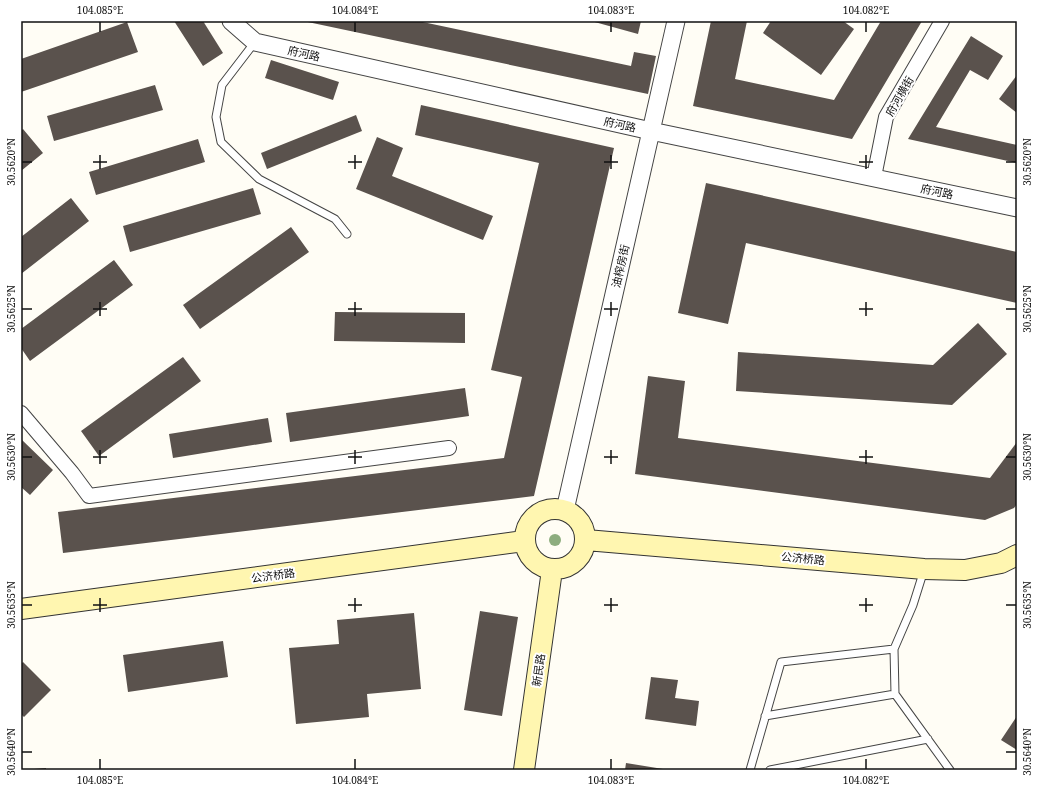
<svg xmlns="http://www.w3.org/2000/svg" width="1038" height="791" font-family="'Noto Serif','Noto Sans SC',serif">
<rect width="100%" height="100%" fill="#fffdf5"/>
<path fill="#5a524d" d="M174,21h29l20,32 -20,13z
M303,21h115l213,45 3,-14 22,4 -8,38z
M591,21h50l-3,13z
M711,21h36l-12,58 99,21 47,-79h41l-70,118 -159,-33z
M771,21h72l11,8 -33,46 -58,-42z
M127,22l11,30 -117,40v-33z
M971,36l32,20 -15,24 -18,-10 -34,57 81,18v18l-109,-24z
M271,60l68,22 -6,18 -68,-22z
M1017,75v38l-18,-14z
M155,85l8,25 -109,31 -7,-25z
M421,105l193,43 -80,348 -471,57 -5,-41 446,-54 18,-81 -31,-7 48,-207 -124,-28z
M356,115l6,16 -95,38 -6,-16z
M23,129l20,24 -22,18v-40z
M377,137l26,11 -11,28 101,40 -10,24 -127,-51z
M198,139l7,23 -109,33 -7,-23z
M706,183l311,69v51l-271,-60 -18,81 -50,-11z
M253,188l8,26 -131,38 -7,-26z
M71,198l18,23 -68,53v-37z
M291,227l18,25 -109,77 -17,-24z
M114,260l19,25 -103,76 -9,-13v-19z
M335,312l130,1v30l-131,-2z
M978,323l29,31 -55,51 -216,-14 2,-39 195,13z
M183,357l18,24 -102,75 -18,-25z
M648,376l37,5 -7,57 312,40 27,-36v62l-3,4 -29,12 -350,-46z
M465,388l4,28 -179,26 -4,-29z
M268,418l4,24 -99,16 -4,-24z
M21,439l32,31 -23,25 -9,-8z
M480,611l38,6 -16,99 -38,-6z
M414,613l7,76 -54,5 2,23 -73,7 -7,-76 50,-4 -2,-24z
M223,641l5,36 -100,15 -5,-37z
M23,662l28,28 -27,27 -3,-3v-50z
M651,677l27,3 -3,18 24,3 -3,25 -51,-7z
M1017,716v34l-16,-10z
M626,763l37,6 -1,1h-37z
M46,768v2h-12v-1z"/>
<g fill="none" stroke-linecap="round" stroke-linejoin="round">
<g stroke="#444" stroke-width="9">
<path id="service" d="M255,42l-33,43 -6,32 5,25 38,37 76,40 12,15
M894,649l1,45 55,76
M765,716l130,-22
M750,770l31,-108 113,-13 19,-44 11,-35
M770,770l158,-31"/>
</g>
<g stroke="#444" stroke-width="16">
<path id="minor" d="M874,177l12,-60 56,-96
M21,413l51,60 17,23 360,-48"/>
</g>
<g stroke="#444" stroke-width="19">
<path id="tertiary" d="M231,21l24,21 396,89 366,77
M565,510l111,-489"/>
</g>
<g stroke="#333" stroke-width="22">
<path id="secondary" d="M525 539a30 30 0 1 1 60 0a30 30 0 1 1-60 0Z
M586,540l338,29 41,1 36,-7 16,-8
M21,609l503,-68
M524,770l28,-200"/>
</g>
<use href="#service" stroke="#fff" stroke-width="7"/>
<use href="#minor" stroke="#fff" stroke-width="14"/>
<use href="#tertiary" stroke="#fff" stroke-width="17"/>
<use href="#secondary" stroke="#fff6b0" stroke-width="20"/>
</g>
<circle fill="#8dad7f" cx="555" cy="540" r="6"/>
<path fill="none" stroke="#111" stroke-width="1.5" d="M100,22v10M355,22v10M611,22v10M866,22v10M100,155v14M355,155v14M611,155v14M866,155v14M22,162h10M93,162h14M348,162h14M604,162h14M859,162h14M1006,162h10M100,302v14M355,302v14M611,302v14M866,302v14M22,309h10M93,309h14M348,309h14M604,309h14M859,309h14M1006,309h10M100,450v14M355,450v14M611,450v14M866,450v14M22,457h10M93,457h14M348,457h14M604,457h14M859,457h14M1006,457h10M100,598v14M355,598v14M611,598v14M866,598v14M22,605h10M93,605h14M348,605h14M604,605h14M859,605h14M1006,605h10M22,752h10M1006,752h10M100,759v10M355,759v10M611,759v10M866,759v10"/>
<g text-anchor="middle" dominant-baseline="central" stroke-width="4" stroke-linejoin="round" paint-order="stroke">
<g font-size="11" fill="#111" stroke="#fff">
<text transform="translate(304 53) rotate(13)">府河路</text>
<text transform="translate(899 96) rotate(-60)">府河横街</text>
<text transform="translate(620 124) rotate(13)">府河路</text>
<text transform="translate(937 191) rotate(12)">府河路</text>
<text transform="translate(620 266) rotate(-77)">油榨房街</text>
<text transform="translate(803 558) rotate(5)">公济桥路</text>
<text transform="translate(273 575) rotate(-8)">公济桥路</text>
<text transform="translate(538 670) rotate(-82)">新民路</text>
</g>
</g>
<rect width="1038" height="791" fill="none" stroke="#ffffff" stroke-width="44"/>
<rect x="22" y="22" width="994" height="747" fill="none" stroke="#111" stroke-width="1.5"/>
<g font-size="10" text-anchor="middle" fill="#111">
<text x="100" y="14">104.085°E</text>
<text x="355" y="14">104.084°E</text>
<text x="611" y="14">104.083°E</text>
<text x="866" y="14">104.082°E</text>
<text transform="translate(1027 162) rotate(-90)" y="4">30.5620°N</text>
<text transform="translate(11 162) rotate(-90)" y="4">30.5620°N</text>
<text transform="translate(1027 309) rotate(-90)" y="4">30.5625°N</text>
<text transform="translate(11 309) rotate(-90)" y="4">30.5625°N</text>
<text transform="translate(1027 457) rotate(-90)" y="4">30.5630°N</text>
<text transform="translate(11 457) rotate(-90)" y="4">30.5630°N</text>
<text transform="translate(1027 605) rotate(-90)" y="4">30.5635°N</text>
<text transform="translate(11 605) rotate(-90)" y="4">30.5635°N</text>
<text transform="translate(1027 752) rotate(-90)" y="4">30.5640°N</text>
<text transform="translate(11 752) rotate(-90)" y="4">30.5640°N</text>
<text x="100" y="784">104.085°E</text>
<text x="355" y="784">104.084°E</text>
<text x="611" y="784">104.083°E</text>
<text x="866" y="784">104.082°E</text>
</g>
</svg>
